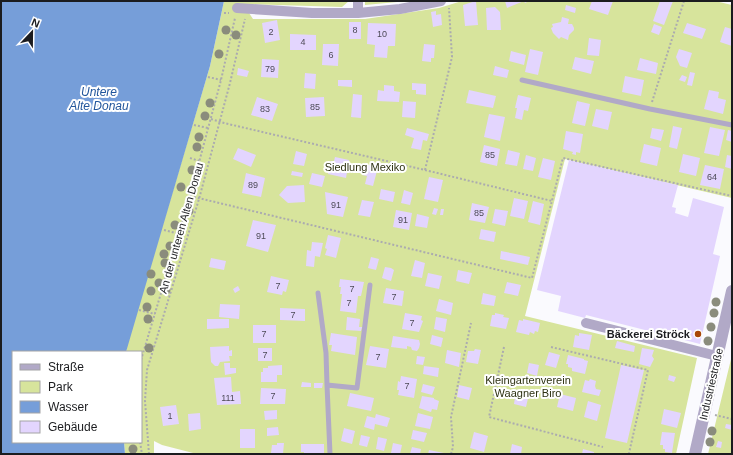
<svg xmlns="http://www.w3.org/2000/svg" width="733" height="455" font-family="Arial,sans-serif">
<rect width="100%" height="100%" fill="#fafafe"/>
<path fill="#d7e49c" d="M224,1h125l-7,6 -99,-3 10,15h112l74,-11 23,-7h253l17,4v193l-167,-39 -40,157 172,42 -21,96h-479l-35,-9 -8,-4v13h-29l-1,-12h17v-90h-15l1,-7 83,-279z
M365,1h43l-43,4z
M732,355v99h-24z"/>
<path fill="#769ed9" d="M1,1h223l-14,65 -84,286h-113v90h111l1,12h-124z"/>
<path fill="#e3d5fe" d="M476,1l2,24 -13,1 -2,-21z
M505,1h24l-4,2 -1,-2 -17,7z
M592,1h21l-5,14 -19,-6z
M660,1h13l-9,24 -11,-4z
M566,5l10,3 -1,5 -10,-3z
M495,7l5,5 1,18h-14l-1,-22z
M436,11v4l5,-1 1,11 -9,2 -2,-15z
M562,17l7,2 -1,5h4l2,4v2l-5,5 -1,5 -7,-3 -2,2 -6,-6 -2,-5 2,-1 -1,-3 9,-2z
M277,20l3,20 -15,3 -3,-20z
M349,22h12v17h-12z
M368,23l28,1 -1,22h-7l-1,12 -13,-1 1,-12 -8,-1z
M687,23l19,6 -4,10 -19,-6z
M654,24l8,3 -3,8 -8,-3z
M725,27l7,2v17l-12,-4z
M290,34l26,1v15h-26z
M589,38l12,2 -2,16 -12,-1z
M323,44h16l-1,22 -16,-1z
M424,44l11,1 -1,13h-3v4l-9,-1z
M530,49l13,3 -5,23 -13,-3z
M679,49l13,4 -5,15 -7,-2 -4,-9z
M511,51l15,4 -2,10 -15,-4z
M575,57l19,4 -3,13 -19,-5z
M640,58l18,5 -2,11 -19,-4z
M262,59l17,1 -1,18 -17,-1z
M495,66l14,4 -2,8 -14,-3z
M238,68l11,3 -2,6 -10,-2z
M690,72l5,1 -3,13 -5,-1z
M305,73l11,1 -1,15 -11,-1z
M682,75l5,2 -2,5 -6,-2z
M625,76l19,4 -3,16 -19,-4z
M338,80h14v7l-14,-1z
M412,83l14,1v11l-10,-1v-4h-4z
M384,85l10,1v5l6,1 -1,10 -22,-1 1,-11 6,1z
M469,90l27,6 -3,12 -27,-5z
M709,90l10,2 -1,6 8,2 -3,14 -19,-5z
M353,94l9,1 -1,23 -10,-1z
M518,95l13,3 -3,13 -4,-1 -2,10 -7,-2 2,-10h-2z
M257,97l21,7 -6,17 -21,-6z
M324,97l1,19 -19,1 -1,-19z
M403,101l13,1 -1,16 -13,-1z
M577,101l13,3 -5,22 -13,-3z
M596,109l16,3 -4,18 -16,-4z
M489,114l16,3 -5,24 -16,-4z
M673,126l9,2 -5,21 -8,-2z
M710,127l15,3 -6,26 -15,-3z
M407,128l22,6 -2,7 -4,-1 -2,10 -10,-2 3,-10 -9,-3z
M652,128l12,2 -3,11 -11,-3z
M728,130l4,1v11l-6,-2z
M566,131l17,3 -3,19 -4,-1v3l-4,-1 1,-2 -10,-3z
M644,144l17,4 -4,18 -17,-4z
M484,145l16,4 -3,17 -17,-4z
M238,148l18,7 -5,12 -18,-8z
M508,150l12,3 -3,13 -12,-2z
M296,151l11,3 -3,12 -11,-2z
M683,154l17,4 -4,18 -17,-4z
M526,155l10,3 -3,13 -10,-2z
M727,155l5,1v13l-7,-2z
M335,157l14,3 -3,18 -18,-4 3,-13h3z
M543,158l12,3 -4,19 -13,-3z
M569,160l109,25 -6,22 4,1 -1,5 13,4 5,-19 31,9 -11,47 7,2 -20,88 -114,-29 -1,3 -27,-7 3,-15 -24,-6z
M364,164l14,3 -5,19 -8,-2 2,-8 -5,-1z
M705,165l19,4 -4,20 -20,-4z
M292,171l11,2 -1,4 -11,-2z
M246,173l19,5 -4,19 -19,-4z
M312,173l13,3 -3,11 -13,-3z
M429,177l14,3 -5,22 -14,-3z
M304,185l1,17 -17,1 -9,-8 8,-9z
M381,189l14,3 -2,10 -14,-3z
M404,190l9,3 -3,12 -9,-2z
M325,192l23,5 -5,20 -16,-3z
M514,198l14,3 -4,18 -14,-3z
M362,200l12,2 -4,15 -12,-2z
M533,201l11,3 -4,21 -12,-3z
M472,203l17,4 -4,16 -16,-3z
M434,208l4,1 -2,6 -4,-1z
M441,209h3l-1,6h-3z
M495,209l13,2 -3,15 -13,-3z
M396,210l16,3 -3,17 -16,-3z
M417,214l12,3 -2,11 -12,-2z
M253,220l23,5 -8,27 -22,-6z
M481,229l15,3 -2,10 -15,-3z
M328,235l13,3 -5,20 -11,-3 2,-6 -2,-1z
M312,242l11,1 -3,14 -5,-1 -1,11 -8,-1 1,-16 4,1z
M501,251l29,6 -2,8 -28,-6z
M371,257l8,2 -3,11 -8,-2z
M211,258l15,3 -2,9 -15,-3z
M415,260l10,3 -3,15 -11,-2z
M385,267l6,1 3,2 -3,11 -9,-3z
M458,270l14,3 -3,11 -13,-3z
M428,273l14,3 -3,13 -14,-3z
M271,276l18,4 -3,12 -3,-1 -1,4 -15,-3z
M340,279l24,3 -3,14h-3l-2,17 -16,-2 2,-17h-2l1,-7h-2z
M507,282l14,3 -3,11 -14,-3z
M238,286l2,4 -5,3 -2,-4z
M386,288l18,3 -2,15 -19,-3z
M483,293l13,3 -2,10 -13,-2z
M439,299l14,4 -2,12 -15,-4z
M220,304l20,1 -1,14 -20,-2z
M280,308l25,1v12l-25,-1z
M405,313l17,3 -1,4 2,1 -4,11 -17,-3z
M495,313l9,2 -1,2 6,1 -3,11 -16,-3 2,-11h3z
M347,317l13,2 -1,8h3l-1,4 -15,-1z
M436,317l11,2 -2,13 -11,-3z
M207,319h22v9l-22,1z
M523,319l17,4 -2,9 -3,-1 -1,3 -4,-2 -1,3 -13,-3 3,-12 4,1z
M253,325h23v18h-23z
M331,333l26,4 -2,18 -24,-4 1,-6h-3z
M579,333l13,2 -3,15 -16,-3 2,-12 4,1z
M432,335l11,3 -2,9 -11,-3z
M393,336l26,4 1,4 -1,4 -2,3 -5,-1 -1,-3 -4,-1v3l-16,-2z
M617,341l18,5 -1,6 -19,-4z
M229,346v5l3,-1v6h-3l1,5 -10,1 -2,4h-3l-4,-4 -1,-15z
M370,346l19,3 -3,19 -20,-3z
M258,348h14v13h-14z
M642,348l12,2 -2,6 2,3 -4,8 -11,-3z
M475,349l6,1 -3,14 -12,-2 2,-11h6z
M447,350l14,3 -2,14 -14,-4z
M549,352l11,3 -4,13 -11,-3z
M568,355l16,4v1l4,1 -3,13 -13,-3v-3l-4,-1v-3h-2z
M417,356l8,1 -2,8 -7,-1z
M224,363h6v5h6v5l-11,2z
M529,363l10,2 -2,11 -10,-3z
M282,365v10h-5v7h-16v-10h2v-4h5v-2z
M621,365l23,5 -17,73 -22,-5z
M424,366l15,2 -1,9 -15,-3z
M669,375l7,2 -2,5 -6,-2z
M401,376l16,3 -3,19 -16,-3 1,-5h-2l1,-9 2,1z
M231,377l1,15 8,-1 1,13 -24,1 -3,-27z
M590,379l6,2 -1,5 1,3 5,1 -2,6 -17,-4 3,-12 4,1z
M302,382l9,1v4h-10z
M314,383h9l-1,5h-8z
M423,384l12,3 -3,8 -11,-3z
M459,385l13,3 -3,12 -12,-3z
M261,388l25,1 -1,15h-25z
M516,391l13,3 -3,13 -12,-3z
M350,393l24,5 -3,13 -24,-5z
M560,394l16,4 -3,13 -16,-4z
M422,396l12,2v1l5,2 -2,9 -5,-1 -1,3 -12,-4z
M588,401l13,4 -4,16 -13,-4z
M176,405l3,19 -16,2 -3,-19z
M664,409l17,4 -4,15 -16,-4z
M277,410v9l-12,1 -1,-9z
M200,413l1,16 -12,2 -1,-17z
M418,413l15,4 -3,12 -15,-3z
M376,414l14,4 -3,9 -12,-3 -1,6 -10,-3 3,-11 8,2z
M726,424l6,1v5l-7,-2z
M278,427l1,8 -12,1v-8z
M344,428l11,3 -3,13 -11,-3z
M240,429h15v19h-15z
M413,430l14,3 -3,9 -13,-3z
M474,432l14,4 -4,16 -14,-4z
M662,432l13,1 -3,20 -7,-1v-3h-2v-4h-3z
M361,435l9,2 -3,10 -8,-2z
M378,437l9,2 -3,12 -8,-2z
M718,441l4,1 -1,6 -5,-1z
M277,443h7l-1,11 -12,-1 1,-8h5z
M393,443l9,2 -2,9 -9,-1z
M301,444h23v10h-20v-2h-3z
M512,444l10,3 -1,7h-11z
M412,447l9,2 -1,5h-10z
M583,449l11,3v2h-12z
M429,450l15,3v1h-16z"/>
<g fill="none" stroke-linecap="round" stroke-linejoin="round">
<path stroke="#ababaf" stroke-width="2" stroke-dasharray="2 2" stroke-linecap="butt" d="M224,13h5
M208,77l13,3
M652,102l32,-101
M211,119l13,4 201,47 127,31
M194,125l14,3
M190,158l9,3
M425,170l27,-113 -3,-49
M190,196l342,82 31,-120 169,38
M164,230l15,4
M139,310l16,4
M504,347l-15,70 114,30
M551,347l97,23 -19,83
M141,360l49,-164 31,-116 14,-62
M715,415l17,4
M140,442l2,12
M149,454l-4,-53 2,-31 52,-171 31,-116 15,-64
M451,454l2,-7 -2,-30 20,-94"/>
<path stroke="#b1a9c7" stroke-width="5" d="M522,80l128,29 82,16
M318,293l8,60 1,32
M330,454l-3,-69 30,3 13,-103"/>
<path stroke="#b1a9c7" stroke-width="10" d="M237,8l75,5h46l42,-4 41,-8
M358,13v-12
M586,323l131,33"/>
<path stroke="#b1a9c7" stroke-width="12" d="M695,454l37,-163"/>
</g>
<g fill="#8a8c7c">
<circle cx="226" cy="30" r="4.5"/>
<circle cx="236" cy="35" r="4.5"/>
<circle cx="219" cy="54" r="4.5"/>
<circle cx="210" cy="103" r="4.5"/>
<circle cx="205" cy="116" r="4.5"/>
<circle cx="199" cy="137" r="4.5"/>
<circle cx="197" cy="147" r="4.5"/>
<circle cx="192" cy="170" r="4.5"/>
<circle cx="181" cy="187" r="4.5"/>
<circle cx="189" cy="211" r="4.5"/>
<circle cx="175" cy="225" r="4.5"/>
<circle cx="170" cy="246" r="4.5"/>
<circle cx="164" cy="254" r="4.5"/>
<circle cx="165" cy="263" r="4.5"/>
<circle cx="151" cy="274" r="4.5"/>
<circle cx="159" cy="283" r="4.5"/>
<circle cx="166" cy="290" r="4.5"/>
<circle cx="151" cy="291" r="4.5"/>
<circle cx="716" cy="302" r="4.5"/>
<circle cx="147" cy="307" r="4.5"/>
<circle cx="714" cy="313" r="4.5"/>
<circle cx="148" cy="319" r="4.5"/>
<circle cx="711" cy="327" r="4.5"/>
<circle cx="708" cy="341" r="4.5"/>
<circle cx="149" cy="348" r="4.5"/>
<circle cx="712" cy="431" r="4.5"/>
<circle cx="710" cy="442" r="4.5"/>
<circle cx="133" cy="449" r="4.5"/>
</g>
<circle fill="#a94707" stroke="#fff" stroke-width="1.5" cx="698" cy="334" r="4"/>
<g text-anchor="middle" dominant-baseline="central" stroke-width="4" stroke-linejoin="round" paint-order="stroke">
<g font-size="9" fill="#4d4a57">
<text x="355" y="30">8</text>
<text x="271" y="32">2</text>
<text x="382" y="34">10</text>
<text x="303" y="42">4</text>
<text x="331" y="55">6</text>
<text x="270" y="69">79</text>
<text x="315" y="107">85</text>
<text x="265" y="109">83</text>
<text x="490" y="155">85</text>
<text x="712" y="177">64</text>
<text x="253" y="185">89</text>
<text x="336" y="205">91</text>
<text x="479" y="213">85</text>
<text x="403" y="220">91</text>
<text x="261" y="236">91</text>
<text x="278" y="286">7</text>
<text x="352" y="289">7</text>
<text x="394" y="297">7</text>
<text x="349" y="303">7</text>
<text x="293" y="315">7</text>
<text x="412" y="323">7</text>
<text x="264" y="334">7</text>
<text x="265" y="355">7</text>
<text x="378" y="357">7</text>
<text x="407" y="386">7</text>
<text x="273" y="396">7</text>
<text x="228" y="398">111</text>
<text x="170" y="416">1</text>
</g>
<g font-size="11" fill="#2e3212" stroke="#fff">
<text x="365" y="167">Siedlung Mexiko</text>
<text x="528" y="380">Kleingartenverein<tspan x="528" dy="13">Waagner Biro</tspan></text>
</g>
<g font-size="11" fill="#1b1c1f" stroke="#fff">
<text transform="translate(181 228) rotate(-74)">An der unteren Alten Donau</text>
<text transform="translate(711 384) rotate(-77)">Industriestraße</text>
</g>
<g font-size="11" font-weight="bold" fill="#1b1c1f" stroke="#fff" text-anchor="end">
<text x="690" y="334">Bäckerei Ströck</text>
</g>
<g font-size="12" font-style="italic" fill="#22569c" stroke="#fff">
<text x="99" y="92">Untere<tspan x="99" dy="14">Alte Donau</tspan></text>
</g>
</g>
<rect width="733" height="455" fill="none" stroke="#1b1c1f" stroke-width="4"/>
<rect x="12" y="351" width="130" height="92" fill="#ffffff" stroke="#a4a4a5"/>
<rect x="20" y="364" width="20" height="6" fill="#b1a9c7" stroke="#a4a4a5"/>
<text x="48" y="371" font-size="12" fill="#1b1c1f">Straße</text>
<rect x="20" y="381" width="20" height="12" fill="#d7e49c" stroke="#a4a4a5"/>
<text x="48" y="391" font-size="12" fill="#1b1c1f">Park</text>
<rect x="20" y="401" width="20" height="12" fill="#769ed9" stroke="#a4a4a5"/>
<text x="48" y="411" font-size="12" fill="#1b1c1f">Wasser</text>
<rect x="20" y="421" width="20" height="12" fill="#e3d5fe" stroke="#a4a4a5"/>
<text x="48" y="431" font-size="12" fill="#1b1c1f">Gebäude</text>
<g transform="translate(32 32) rotate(22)" stroke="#ffffff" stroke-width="3" paint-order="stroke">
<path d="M0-3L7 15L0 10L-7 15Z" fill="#1b1c1f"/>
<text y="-6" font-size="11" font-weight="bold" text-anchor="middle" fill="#1b1c1f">N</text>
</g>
</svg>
